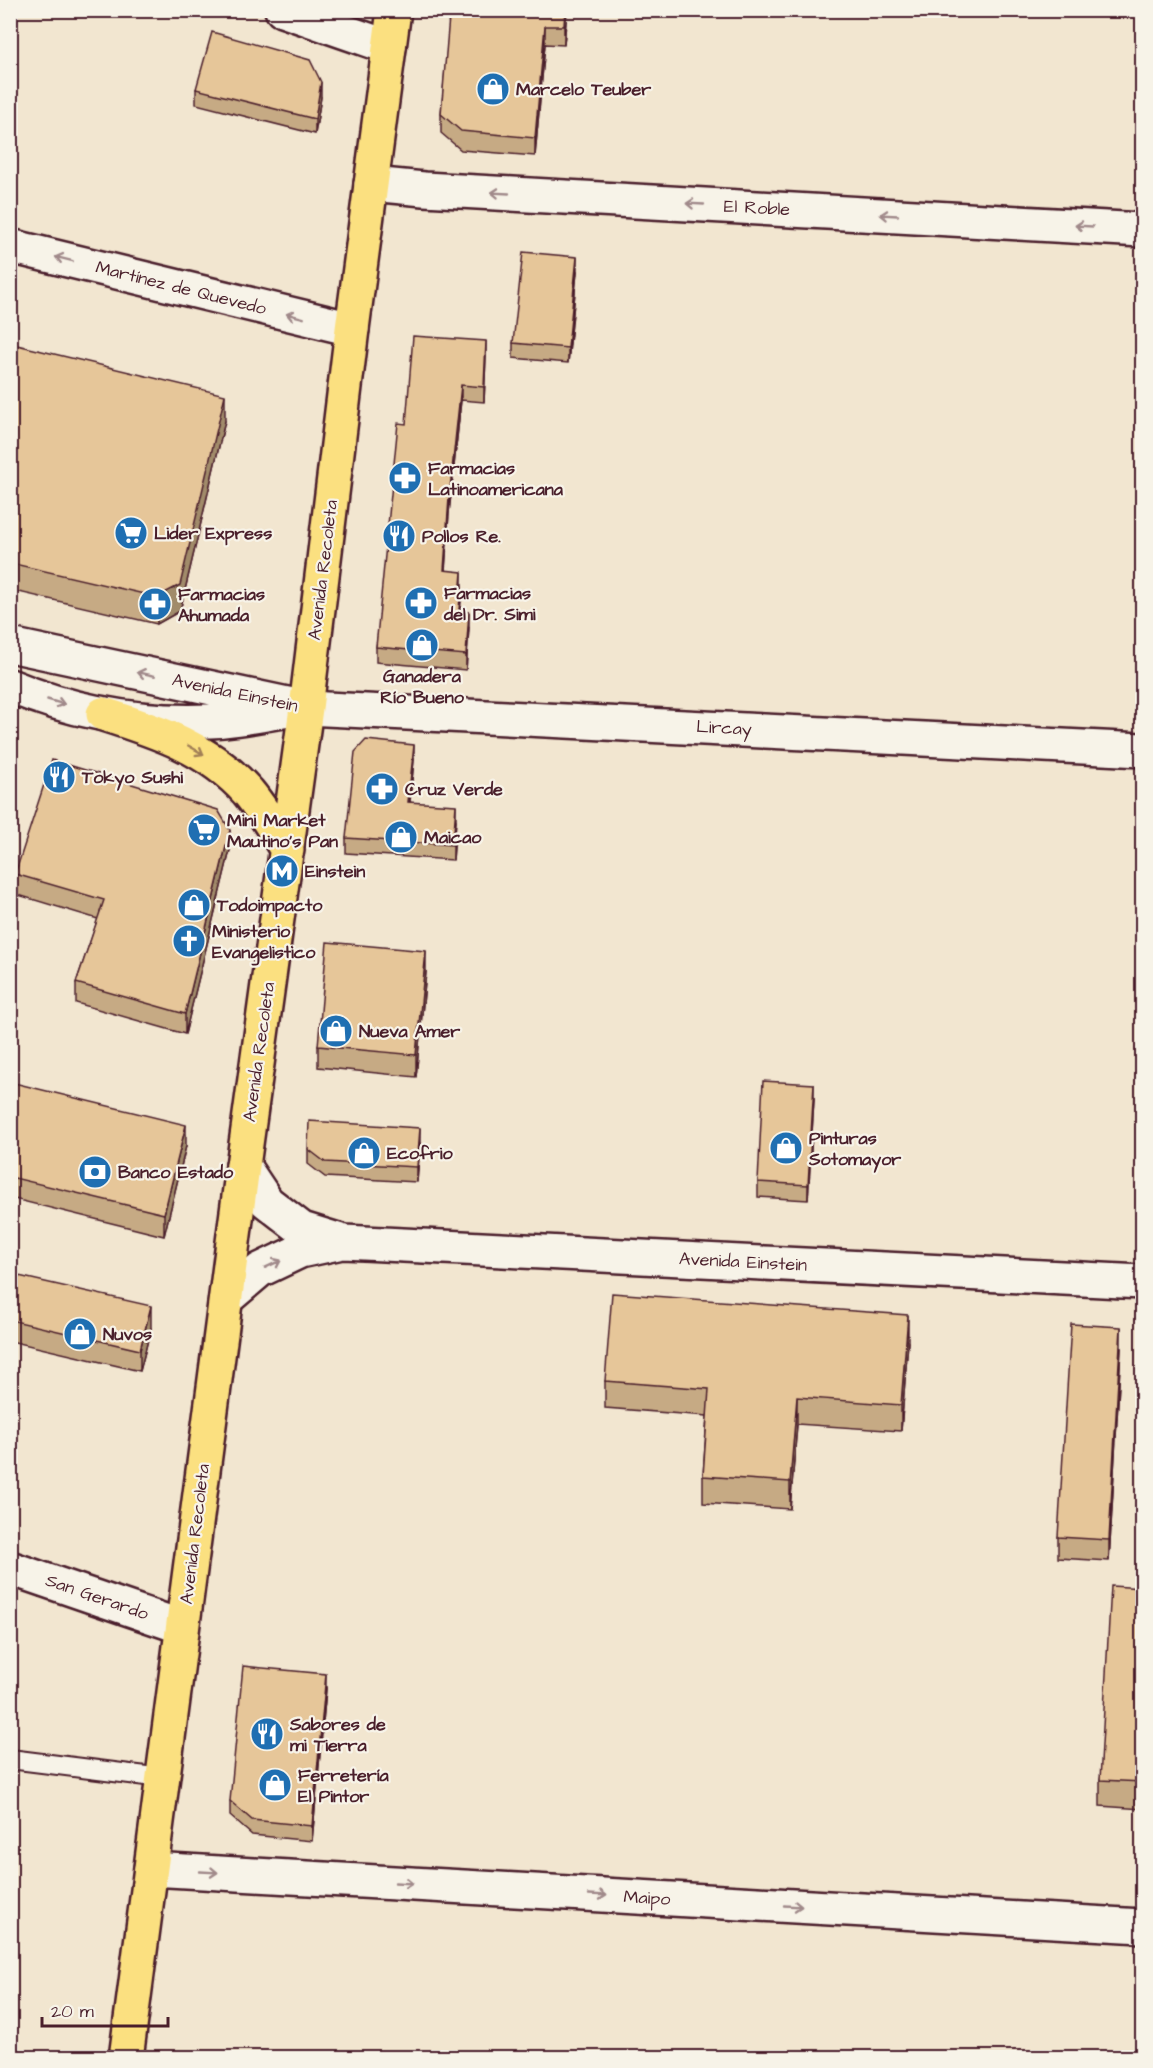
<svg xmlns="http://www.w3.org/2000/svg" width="1153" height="2068" font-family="'Architects Daughter',sans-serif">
<rect width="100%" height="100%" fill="#f2e6d0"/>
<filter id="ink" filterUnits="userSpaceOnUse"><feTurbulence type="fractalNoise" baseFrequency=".0167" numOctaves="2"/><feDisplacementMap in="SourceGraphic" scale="12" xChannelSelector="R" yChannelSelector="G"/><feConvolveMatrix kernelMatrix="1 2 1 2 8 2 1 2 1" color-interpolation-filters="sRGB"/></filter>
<g filter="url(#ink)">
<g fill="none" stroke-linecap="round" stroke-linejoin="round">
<g stroke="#4a1f2b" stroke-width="22">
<path id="service" d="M10,1759l152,19"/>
</g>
<g stroke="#4a1f2b" stroke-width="38">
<path id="minor" d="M282,10l107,37
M371,184l53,5 718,41
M10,246l342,83
M10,1568l172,59
M151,1869l991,57"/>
</g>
<g stroke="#4a1f2b" stroke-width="38">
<path id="tertiary" d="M243,1166l24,36 35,27 42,13 798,40
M226,1299l34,-29 40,-19 42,-9"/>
</g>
<g stroke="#4a1f2b" stroke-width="38">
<path id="secondary" d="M10,645l296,63 836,42
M10,686c63,26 132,38 200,35 25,-1 49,-6 73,-10"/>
</g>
<g stroke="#4a1f2b" stroke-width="38">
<path id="primary" d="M103,714c54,17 106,34 145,78 15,18 27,38 39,58
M126,2058l117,-892 63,-458 46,-379 42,-319"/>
</g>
<use href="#service" stroke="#f7f3e8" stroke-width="18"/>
<use href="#minor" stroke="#f7f3e8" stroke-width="33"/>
<use href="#tertiary" stroke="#f7f3e8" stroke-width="33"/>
<use href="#secondary" stroke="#f7f3e8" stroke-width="33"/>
<use href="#primary" stroke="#fbe080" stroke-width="33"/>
</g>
<path fill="#c6aa84" stroke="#4a1f2b" stroke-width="1.5" d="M447,10h120l-3,35 -19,-1 -10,112 -74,-6 -20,-17v-19l8,-88z
M196,89l125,8 -6,37 -119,-30z
M577,272l-9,91 -55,-5v-15z
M486,356l-2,46 -23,-2 -12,113 -4,57 17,17 -2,24 9,16 -3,43 -90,-8v-15l30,-223z
M10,373l215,48 -45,190 -23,13 -147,-34z
M414,760l-4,42 46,18 -3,40 -107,-7v-15z
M230,850l-45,184 -109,-31v-20l22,-64 -83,-25v-20z
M426,972l-10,105 -98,-10v-21z
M10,1082l176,64 -22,90 -154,-38z
M814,1099l-6,101 -50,-3v-15z
M420,1143l-3,39 -92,-5 -17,-13v-15z
M10,1274l141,54 -11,43 -130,-30z
M908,1342l-7,89 -104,-7 -7,85 -87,-6v-27l4,-60 -102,-8v-27z
M1121,1348l-12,213 -51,-3v-21z
M1143,1588v221l-43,-3v-26z
M326,1689l-14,152 -60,-6 -22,-19v-15z"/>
<path fill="#a18b6b" stroke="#4a1f2b" stroke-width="1.5" d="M565,10h2l-3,35v-19z
M545,26v18l-10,112v-18z
M321,82v15l-6,37v-15z
M577,257v15l-9,91v-15z
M486,341v15l-2,46v-15z
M461,385v15l-12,113 -5,72v-15l5,-72z
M225,395v26l-45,190 -23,13v-27z
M462,572v15l-3,38v-15z
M469,612v15l-3,43v-15z
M414,745v15l-6,57v-15z
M456,805v15l-3,40v-15z
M230,830v20l-45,184v-20z
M426,951v21l-10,105v-22z
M814,1084v15l-6,101v-15z
M186,1125v21l-22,90v-22z
M420,1128v15l-3,39v-15z
M151,1306v22l-11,43v-21z
M908,1315v27l-7,89v-26z
M1121,1327v21l-12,213v-21z
M797,1397v27l-7,85v-27z
M326,1674v15l-14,152v-15z"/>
<path fill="#e6c699" stroke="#4a1f2b" stroke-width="1.5" d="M449,10h116l-1,16h-19l-10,112 -74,-7 -20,-17 8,-97z
M212,32l98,28 11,22 -6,37 -119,-30z
M523,252l54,5 -9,91 -55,-5z
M413,336l73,5 -2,46 -23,-2 -12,113 -5,72 18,2 -3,38 10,2 -3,43 -90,-8 22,-224 8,1z
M17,345l208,50 -45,190 -23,12 -147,-34v-190z
M366,740l48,5 -6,57 48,3 -3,40 -107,-7 9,-86z
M52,760l166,50 12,20 -45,184 -109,-31 28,-83 -89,-26z
M327,942l99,9 -10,104 -98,-9z
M763,1081l51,3 -6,101 -50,-3z
M10,1082l176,43 -22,89 -154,-37z
M309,1121l111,7 -3,39 -92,-5 -17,-13z
M10,1274l141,32 -11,44 -130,-30z
M612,1293l296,22 -7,90 -104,-8 -7,85 -87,-6 6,-87 -104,-8z
M1071,1324l50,3 -12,213 -51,-3z
M1111,1586l32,2v194l-43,-2z
M243,1666l83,8 -14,152 -60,-6 -22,-19z"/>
<defs><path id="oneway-shaft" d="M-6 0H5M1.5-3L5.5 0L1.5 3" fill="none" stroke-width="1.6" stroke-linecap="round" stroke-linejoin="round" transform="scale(1.5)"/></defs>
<g stroke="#a0898a">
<use href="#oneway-shaft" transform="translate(500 193) rotate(-177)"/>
<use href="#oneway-shaft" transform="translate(695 204) rotate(-177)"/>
<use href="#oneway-shaft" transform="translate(889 215) rotate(-177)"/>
<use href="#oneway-shaft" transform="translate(1084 226) rotate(-177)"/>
<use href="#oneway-shaft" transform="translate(64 259) rotate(-166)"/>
<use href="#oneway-shaft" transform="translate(295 316) rotate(-166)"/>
<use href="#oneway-shaft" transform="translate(146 674) rotate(-168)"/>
<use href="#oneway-shaft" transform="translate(56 702) rotate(16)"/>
<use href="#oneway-shaft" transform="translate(273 1264) rotate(-25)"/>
<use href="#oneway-shaft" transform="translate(209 1872) rotate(3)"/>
<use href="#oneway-shaft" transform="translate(404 1883) rotate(3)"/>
<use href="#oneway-shaft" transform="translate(598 1895) rotate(3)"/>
<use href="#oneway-shaft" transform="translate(793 1906) rotate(3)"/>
</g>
<use stroke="#a28056" href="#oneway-shaft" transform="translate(196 750) rotate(30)"/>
</g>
<defs>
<g id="shop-disc" transform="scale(1.725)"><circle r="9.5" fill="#1f6fb2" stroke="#f7f3e8"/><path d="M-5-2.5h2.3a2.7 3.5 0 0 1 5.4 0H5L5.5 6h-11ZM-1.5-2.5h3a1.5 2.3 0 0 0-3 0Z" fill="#fff"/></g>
<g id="pharmacy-disc" transform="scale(1.725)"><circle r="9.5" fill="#1f6fb2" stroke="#f7f3e8"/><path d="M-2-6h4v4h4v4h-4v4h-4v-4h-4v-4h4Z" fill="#fff"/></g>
<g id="supermarket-disc" transform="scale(1.725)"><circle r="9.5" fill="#1f6fb2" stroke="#f7f3e8"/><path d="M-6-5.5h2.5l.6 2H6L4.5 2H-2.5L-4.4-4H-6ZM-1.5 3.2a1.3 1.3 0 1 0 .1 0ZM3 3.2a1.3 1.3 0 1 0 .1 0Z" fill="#fff"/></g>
<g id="restaurant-disc" transform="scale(1.725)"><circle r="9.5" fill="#1f6fb2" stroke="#f7f3e8"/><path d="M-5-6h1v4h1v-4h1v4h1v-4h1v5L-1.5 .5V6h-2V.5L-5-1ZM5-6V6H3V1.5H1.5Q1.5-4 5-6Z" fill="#fff"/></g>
<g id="metro-disc" transform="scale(1.725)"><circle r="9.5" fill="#1f6fb2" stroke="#f7f3e8"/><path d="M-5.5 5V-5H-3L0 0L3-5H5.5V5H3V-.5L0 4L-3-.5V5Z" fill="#fff"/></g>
<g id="church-disc" transform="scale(1.725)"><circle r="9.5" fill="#1f6fb2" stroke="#f7f3e8"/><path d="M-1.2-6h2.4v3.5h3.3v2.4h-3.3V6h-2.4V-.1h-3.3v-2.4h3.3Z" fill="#fff"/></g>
<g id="bank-disc" transform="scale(1.725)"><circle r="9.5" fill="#1f6fb2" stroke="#f7f3e8"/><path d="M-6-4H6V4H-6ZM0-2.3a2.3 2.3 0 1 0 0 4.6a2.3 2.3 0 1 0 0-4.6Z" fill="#fff"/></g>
</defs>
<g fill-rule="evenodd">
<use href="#shop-disc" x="493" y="89"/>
<use href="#pharmacy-disc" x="405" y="478"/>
<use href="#supermarket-disc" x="131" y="533"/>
<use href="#restaurant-disc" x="399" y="536"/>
<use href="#pharmacy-disc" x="421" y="603"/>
<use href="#pharmacy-disc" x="155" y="604"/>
<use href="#shop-disc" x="422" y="645"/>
<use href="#restaurant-disc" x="59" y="777"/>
<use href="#pharmacy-disc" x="382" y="789"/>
<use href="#supermarket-disc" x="204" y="830"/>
<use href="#shop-disc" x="401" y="837"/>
<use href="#metro-disc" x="282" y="871"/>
<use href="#shop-disc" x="194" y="905"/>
<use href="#church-disc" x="189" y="941"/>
<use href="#shop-disc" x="336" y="1031"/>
<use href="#shop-disc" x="786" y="1148"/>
<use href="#shop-disc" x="364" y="1153"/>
<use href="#bank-disc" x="95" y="1172"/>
<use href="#shop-disc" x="80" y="1334"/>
<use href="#restaurant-disc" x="267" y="1734"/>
<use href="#shop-disc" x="275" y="1785"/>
</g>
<g text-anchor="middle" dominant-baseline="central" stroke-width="4.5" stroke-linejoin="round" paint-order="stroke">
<g font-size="18" font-weight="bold" fill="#4a1f2b" stroke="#f7f3e8" text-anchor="start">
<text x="516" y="89">Marcelo Teuber</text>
<text x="428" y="468">Farmacias<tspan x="428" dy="21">Latinoamericana</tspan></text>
<text x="154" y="533">Lider Express</text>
<text x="422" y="536">Pollos Re.</text>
<text x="444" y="593">Farmacias<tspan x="444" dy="21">del Dr. Simi</tspan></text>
<text x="178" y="594">Farmacias<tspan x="178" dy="21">Ahumada</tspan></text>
<text x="422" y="676" text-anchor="middle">Ganadera<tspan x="422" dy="21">Río Bueno</tspan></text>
<text x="82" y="777">Tokyo Sushi</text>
<text x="405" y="789">Cruz Verde</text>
<text x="227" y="820">Mini Market<tspan x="227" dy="21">Mautino's Pan</tspan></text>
<text x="424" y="837">Maicao</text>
<text x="305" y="871">Einstein</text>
<text x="217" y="905">Todoimpacto</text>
<text x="212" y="931">Ministerio<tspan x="212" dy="21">Evangelistico</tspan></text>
<text x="359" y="1031">Nueva Amer</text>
<text x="809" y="1138">Pinturas<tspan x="809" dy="21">Sotomayor</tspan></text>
<text x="387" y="1153">Ecofrio</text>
<text x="118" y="1172">Banco Estado</text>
<text x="103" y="1334">Nuvos</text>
<text x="290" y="1724">Sabores de<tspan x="290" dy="21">mi Tierra</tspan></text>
<text x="298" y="1775">Ferretería<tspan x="298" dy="21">El Pintor</tspan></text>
</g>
<g font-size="18" fill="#4a1f2b" stroke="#f7f3e8">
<text transform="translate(757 208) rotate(3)">El Roble</text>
<text transform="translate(181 288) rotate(14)">Martínez de Quevedo</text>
<text transform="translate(323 570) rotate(-83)">Avenida Recoleta</text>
<text transform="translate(235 693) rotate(12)">Avenida Einstein</text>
<text transform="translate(724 728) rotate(3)">Lircay</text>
<text transform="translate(259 1052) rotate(-82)">Avenida Recoleta</text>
<text transform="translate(743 1262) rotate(3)">Avenida Einstein</text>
<text transform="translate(195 1534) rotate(-83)">Avenida Recoleta</text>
<text transform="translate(97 1597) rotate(19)">San Gerardo</text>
<text transform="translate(647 1898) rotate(3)">Maipo</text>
</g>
</g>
<rect width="1153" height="2068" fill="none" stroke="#f7f3e8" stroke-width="36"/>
<rect x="18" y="18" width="1117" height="2032" fill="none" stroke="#4a1f2b" stroke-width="2" filter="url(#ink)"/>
<path d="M42 2017v9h126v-9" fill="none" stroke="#4a1f2b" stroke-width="3"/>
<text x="51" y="2017" font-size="18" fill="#4a1f2b" stroke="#f7f3e8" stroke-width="4.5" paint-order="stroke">20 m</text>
</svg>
